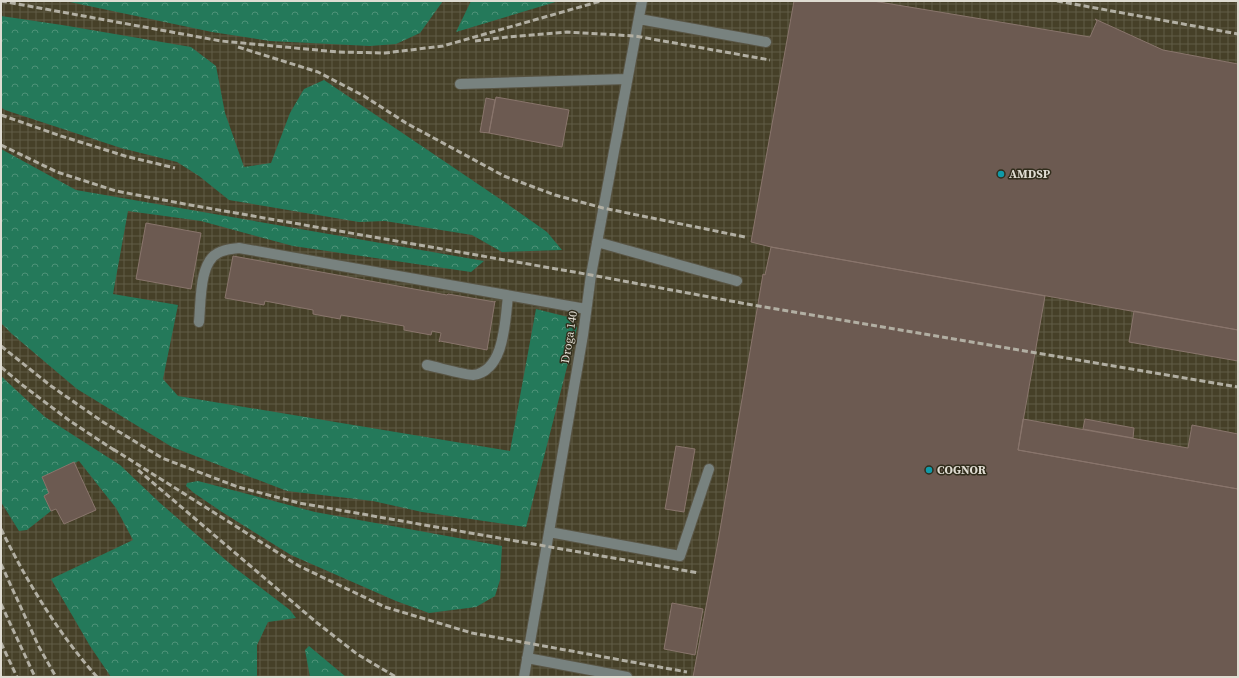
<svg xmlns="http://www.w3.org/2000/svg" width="1239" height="678" font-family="'Source Serif 4',serif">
<defs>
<pattern id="industrial-grid" width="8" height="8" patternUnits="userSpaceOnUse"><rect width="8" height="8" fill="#464028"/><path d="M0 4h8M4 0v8" fill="none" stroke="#605b46"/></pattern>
<pattern id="forest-crowns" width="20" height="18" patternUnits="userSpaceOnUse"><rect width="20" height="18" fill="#24795a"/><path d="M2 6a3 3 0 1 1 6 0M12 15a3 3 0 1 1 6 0" fill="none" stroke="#4e9278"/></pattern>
</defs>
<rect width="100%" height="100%" fill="#3b3726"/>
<path fill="url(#industrial-grid)" d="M1,1h1237v676h-1237z"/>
<path fill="url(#forest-crowns)" d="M65,1h378l-23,32 -24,11 -26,2 -100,-5 -58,-9z
M471,1h88l-103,31z
M1,16l61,9 129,22 25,19 9,47 19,54 27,-4 19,-50 14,-24 20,-9 182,123 41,29 15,18 -60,2 -30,-17 -87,-14 -26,1 -130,-22 -30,-24 -22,-14 -56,-14 -116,-38 -4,-3z
M1,149l75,41 408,71 -13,11 -178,-26 -92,-25 -73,-10 -15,83 65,11 -15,74 15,17 332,55 26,-142 36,9 5,10 -51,199 -104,-15 -49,-11 -86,-10 -115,-44 -95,-58 -65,-55 -11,-11z
M1,376l44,41 75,48 40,38 75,65 55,42 6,8 -28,4 -11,23v32h-146l-21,-31 -39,-67 82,-39 -17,-32 -37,-47 -37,16 7,16 -5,3 7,15 -24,19 -8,1 -18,-29z
M198,481l117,31 187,34 -2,34 -5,16 -19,11 -47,6 -33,-12 -105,-46 -69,-43 -28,-19 -8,-7 1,-3z
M309,646l37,31h-36l-5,-27z"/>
<path fill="#6c5a51" stroke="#89756c" d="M794,1h79l217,36 7,-16 -2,-2 68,31 75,14v266l-467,-83 -20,-5z
M496,97l73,13 -7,37 -73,-14z
M486,98l9,2 -6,33 -9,-1z
M146,223l55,10 -10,56 -55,-10z
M771,247l274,49 -27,154 220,39v188h-545l25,-135 45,-268 2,1z
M233,256l214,39 1,-1 47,8v-1l-8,49 -47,-9 -1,1 2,-9 -9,-2 -1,4 -27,-5v-4l-63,-11 -1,4 -27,-5v-4l-48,-9 -1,4 -39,-7z
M1134,311l104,19v31l-109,-19z
M1023,419l165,29 4,-23 46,9v55l-220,-39z
M1085,419l49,9 -1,10 -50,-9z
M676,446l19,3 -11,63 -19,-3z
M74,462l22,48 -32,14 -8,-15 -5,2 -7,-15 5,-3 -7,-16z
M672,603l31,6 -8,46 -31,-6z"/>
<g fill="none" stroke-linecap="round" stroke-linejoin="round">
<g stroke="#595545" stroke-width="12">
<path id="minor" d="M639,19l127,23
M460,84l167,-5
M597,242l140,39
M199,322c2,-19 0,-60 19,-69 7,-4 14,-4 21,-5l347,61
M427,365c10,2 38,10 46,10 32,-4 32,-55 35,-79
M549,532l131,24 29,-87
M527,658l100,19
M524,677l59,-342 8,-60 51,-274"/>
</g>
<use href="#minor" stroke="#78827f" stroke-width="10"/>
<path stroke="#b2afa3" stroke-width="3" stroke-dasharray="6 3" stroke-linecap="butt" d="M1,1l220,40 117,11 47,1 58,-7 158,-45
M1057,1l181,33
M475,41l32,-4 60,-5 68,4 135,24
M238,47l80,25 46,24 42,27 98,53 51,19 48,13 142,29
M1,115l60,21 64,20 50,12
M1,145l56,27 59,19 74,14 401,70 156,29 491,83
M1,346l50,40 52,36 59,36 76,29 61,16 400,70
M1,367l20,17 49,37 47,31
M113,449l186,117 86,41 87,26 215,39
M138,470l178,152 41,32 39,23
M1,529c26,53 57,104 96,148
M1,564l38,83 17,30
M1,604l34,73
M1,643l16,34"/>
</g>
<g fill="#0f9aa8" stroke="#312d1c" stroke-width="1.5">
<circle cx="1001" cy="174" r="4"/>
<circle cx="929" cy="470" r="4"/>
</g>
<g text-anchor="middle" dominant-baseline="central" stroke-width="3" stroke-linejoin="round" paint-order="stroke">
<g font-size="12" font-weight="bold" fill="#dfdcd2" stroke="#312d1c" text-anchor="start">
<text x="1009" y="174">AMDSP</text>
<text x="937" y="470">COGNOR</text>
</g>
<g font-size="12" fill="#dfdcd2" stroke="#312d1c">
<text transform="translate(569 337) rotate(-81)">Droga 140</text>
</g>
</g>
<rect width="1239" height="678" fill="none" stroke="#dfdcd2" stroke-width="4"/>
</svg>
